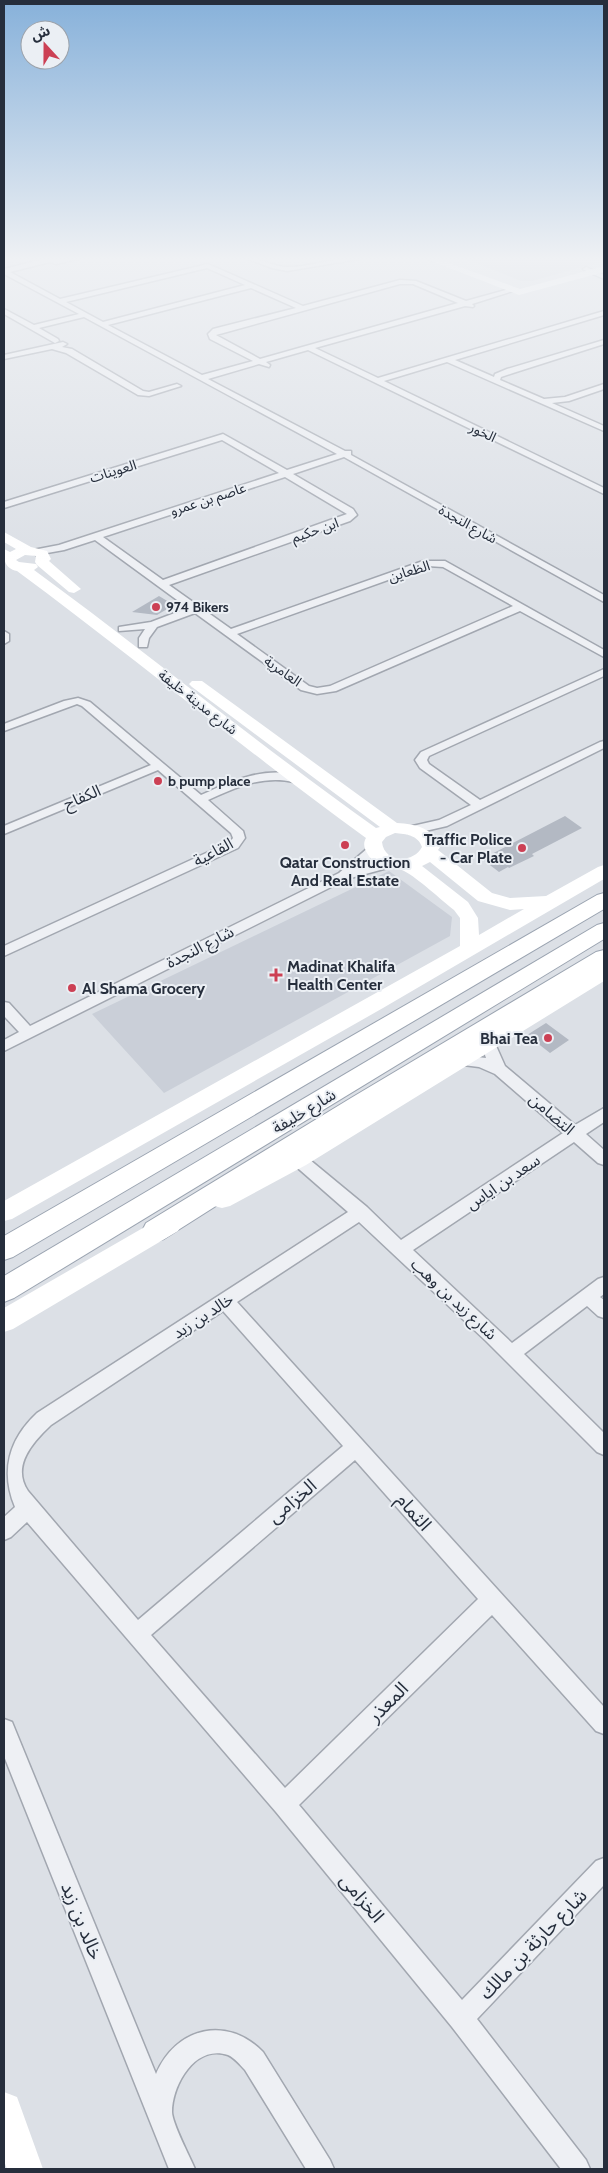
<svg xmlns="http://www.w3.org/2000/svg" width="608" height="2173" font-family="Cabin,'Noto Sans Arabic',sans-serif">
<rect width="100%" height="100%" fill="#dce0e6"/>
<path fill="#cacfd8" d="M466,259h138v2l-72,20h-11z
M389,871l63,46 -2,19 -286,157 -72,-79z"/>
<path fill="#b3b9c3" d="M159,596l15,9 -17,10 -25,-3z
M565,816l17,12 -50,26 2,2 -25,12 -1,-1 -9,5 -17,-13z
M546,1023l23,17 -19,13 -23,-18z"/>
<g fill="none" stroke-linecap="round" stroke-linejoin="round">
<g stroke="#a2a7b0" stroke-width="3">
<path id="street" d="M44,259h34l-22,5 -6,-2 -40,10 50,27 148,-35 95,42 97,-26 16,1 50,20 47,-13 3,2 -44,14 2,2 -1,1 -8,-1 -150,42 63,30 226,-67v4l-149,45 39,17 1,-3 12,-5 97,-29v4l-91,29 -12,4 -1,3 44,19 21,-2 39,-13v5l-35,12 -17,2 52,23v5l-157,-69 -63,19 220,107v6l-296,-144 -42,12 4,3 -1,2 -10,-3 -51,15 137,72h6v4l253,140v7l-260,-145 -51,17 60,35 4,6 -7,6 -181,64 62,44 192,-68h22l159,89v7l-84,-46 -184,80 -19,3 -16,-4 -106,-77 -38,14 -8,11 -2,9h-8v-9l6,-9 -26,2v-4l32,-5 37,-14 -93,-68 -31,10 -28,5 -5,-3 2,-2 26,-5 220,-72 -57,-33 -218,68v-6l219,-68 64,36 50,-16 -253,-137 -45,11 19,11 1,2 -4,2 -51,-29v-5l2,1 28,15 45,-11 -75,-40v-5zM207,268l38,17 -142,37 -37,-20zM400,284h13l45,19 -198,56 -44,-24zM251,288l45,20 -83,21 -5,5 2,5 43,22 -51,14 -94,-50zM285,477l62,37 -184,66 -60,-43zM427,566l16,1 70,39 -183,80 -13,2 -8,-2 -72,-52z
M248,259c13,-1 24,7 38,8 24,1 49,-11 73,-8l-72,12 -15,-3z
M429,259h7l-3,2z
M586,267l18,8v4l-20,-9 -1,-1z
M63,342l4,2 -5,3 10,2 71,42 6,1 28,-8 4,2 -32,10 -11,-1 -72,-42 -14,-4 -48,10v-4z
M4,631l5,3v7l-5,3z
M604,669v7l-175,80 -2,4 2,4 51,36 120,-58 4,-1v7l-157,78 -35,8 -4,-1 -2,-3 2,-3 31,-7 32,-15 -51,-37 -5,-8 6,-8z
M78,698l12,4 111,93c32,-15 62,-28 97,-20l2,3 -6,4c-32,-7 -57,5 -86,18l35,31 2,7 -7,10 -234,108v-10l226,-104 3,-4 -2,-5 -73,-63 -154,64v-8l147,-61 -69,-59 -5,-2 -73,27v-7l60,-23z
M373,846l6,4 -19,17 31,-8 4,1 2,3 -2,3 -48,13 -343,172v-11l15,-8 -15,-16v-14l5,1 21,23 309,-153 30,-26z
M488,1038l5,1 12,27 70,59 29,-17v14l-18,12 18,16v15l-6,-2 -24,-21 -161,108 99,93 86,-64 6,-2v17l-4,3 4,3v18l-6,-2 -11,-10 -63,48 80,79v22l-7,-3 -111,-111 -127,-119 -122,80 367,405v27l-8,-3 -104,-116 -193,190 163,195 134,-139 8,-3v27l-127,134 109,141 4,9h-29l-109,-142 -176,-215 -249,-290 -16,15 -7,3v-23l11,-10c-15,-36 -6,-68 22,-94l311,-201 -56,-49 -2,-4 2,-4 6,-2 6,2 63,52 34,33 162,-107 -68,-59 -16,-7 -24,-3 -2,-4 2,-4 5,-1 26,3 -5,-15 2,-4zM223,1311l120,135 -205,174 -110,-129c-17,-25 5,-49 23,-66zM355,1460l123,139 -193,189 -134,-153z
M4,1719l8,3 144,352c20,-47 71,-59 107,-22l67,108 4,9h-28l-61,-99c-5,-5 -10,-12 -17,-15 -33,-11 -56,30 -56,57 0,11 18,45 23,57h-26l-165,-413z"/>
</g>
<g stroke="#9ba4b1" stroke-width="2">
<path id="primary" d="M604,893v16l-591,348 -9,3v-24l593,-341z
M604,923v16l-590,359 -10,4v-26l593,-351z
M604,950v17l-237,143 -203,129 -9,3 -9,-3 -4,-8 4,-8 205,-125 245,-146z"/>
</g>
<use href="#street" fill="#eef0f4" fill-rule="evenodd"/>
<path fill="#fff" fill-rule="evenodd" d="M426,259h12l82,30 84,-23v6l-85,23z
M4,532l27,15 16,4 4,8 -2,2 32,28 -7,4 -5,-1 -32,-27 -2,-3 1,-6 -11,-1 -9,5 3,2 17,2 2,3 -4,3c115,84 225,175 342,258l4,-1 -188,-140 -3,-3 3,-3h10l195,142c19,1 36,5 43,24l-2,3 54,43 18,5 36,-2 52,-29 6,-2v14l-221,129 -371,211 -8,2v-20l456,-255v-28l-6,-8c-13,-10 -36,-32 -50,-39 -14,-7 -25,2 -37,-18 -3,-5 -4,-10 -1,-15 -119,-86 -231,-180 -349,-267 -13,-3 -13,-11 -13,-22l6,3 6,-3 -12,-7zM395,833c11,1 23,2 27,14 -9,17 -38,16 -40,-5l4,-5zM430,862l48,39 32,9 14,-1 -45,26 -1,-17 -10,-16 -46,-36z
M604,965v16l-298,184 -76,41 -8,2 -8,-2 -3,-7 3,-7 76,-39 307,-186z
M170,1214l8,3 4,7 -4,7 -165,98 -9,3v-24l158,-91z
M4,2092l13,5 26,72h-36l-3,-8z"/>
<use href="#primary" fill="#fff" fill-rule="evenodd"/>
</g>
<linearGradient id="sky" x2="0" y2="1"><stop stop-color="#87b1da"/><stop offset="0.46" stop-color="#eff1f4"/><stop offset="1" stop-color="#eff1f4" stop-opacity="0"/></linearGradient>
<rect width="608" height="563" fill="url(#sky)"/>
<g fill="#cc4054" stroke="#ebeff4" stroke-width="2">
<circle cx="156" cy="607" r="5"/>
<circle cx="158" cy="781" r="5"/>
<circle cx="345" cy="845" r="5"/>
<circle cx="522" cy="848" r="5"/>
<path d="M273.5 967.5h5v5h5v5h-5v5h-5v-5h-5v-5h5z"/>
<circle cx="72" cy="988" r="5"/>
<circle cx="548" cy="1038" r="5"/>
</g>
<g text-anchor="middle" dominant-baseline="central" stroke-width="4" stroke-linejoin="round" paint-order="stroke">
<g font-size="14" fill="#262e3c" stroke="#ebeff4">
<text transform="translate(483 432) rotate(26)">الخور</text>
<text transform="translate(113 471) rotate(-17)">العوينات</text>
<text transform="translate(208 499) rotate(-18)">عاصم بن عمرو</text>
<text transform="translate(468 524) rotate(29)">شارع النجدة</text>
<text transform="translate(315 530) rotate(-19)">ابن حكيم</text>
<text transform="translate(409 571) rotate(-17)">الظعاين</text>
<text transform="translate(283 671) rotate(35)">العامرية</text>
<text transform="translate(198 702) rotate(38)">شارع مدينة خليفة</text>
</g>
<g font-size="14" font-weight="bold" fill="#262e3c" stroke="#ebeff4" text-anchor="start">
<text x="166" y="607">974 Bikers</text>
<text x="168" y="781">b pump place</text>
</g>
<g font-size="16" fill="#262e3c" stroke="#ebeff4">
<text transform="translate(82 797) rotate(-23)">الكفاح</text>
<text transform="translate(213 852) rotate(-28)">القاعية</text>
<text transform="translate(200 947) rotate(-27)">شارع النجدة</text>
<text transform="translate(304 1111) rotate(-31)">شارع خليفة</text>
<text transform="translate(552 1114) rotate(41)">التضامن</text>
<text transform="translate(503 1182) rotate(-34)">سعد بن اياس</text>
<text transform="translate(454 1299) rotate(43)">شارع زيد بن وهب</text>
<text transform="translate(203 1316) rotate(-33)">خالد بن زيد</text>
</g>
<g font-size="16" font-weight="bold" fill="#262e3c" stroke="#ebeff4" text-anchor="end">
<text x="512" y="839">Traffic Police<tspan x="512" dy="18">- Car Plate</tspan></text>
<text x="345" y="862" text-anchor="middle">Qatar Construction<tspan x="345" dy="18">And Real Estate</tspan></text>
<text x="287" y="966" text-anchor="start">Madinat Khalifa<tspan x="287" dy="18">Health Center</tspan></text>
<text x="82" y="988" text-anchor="start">Al Shama Grocery</text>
<text x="538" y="1038">Bhai Tea</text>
</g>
<g font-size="19" fill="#262e3c" stroke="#ebeff4">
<text transform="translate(292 1501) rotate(-40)">الخزامى</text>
<text transform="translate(414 1512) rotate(49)">الثمام</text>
<text transform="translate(388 1702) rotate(-45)">المعذر</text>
<text transform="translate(362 1898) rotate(50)">الخزامى</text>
<text transform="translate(82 1921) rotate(68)">خالد بن زيد</text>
<text transform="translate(533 1944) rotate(-46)">شارع حارثة بن مالك</text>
</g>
</g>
<rect width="608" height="2173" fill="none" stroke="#262e3c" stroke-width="10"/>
<g transform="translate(45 45) rotate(339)"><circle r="24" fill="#ebeff4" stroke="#9ca2aa"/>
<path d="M0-4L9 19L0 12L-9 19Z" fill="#cc4054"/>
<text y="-8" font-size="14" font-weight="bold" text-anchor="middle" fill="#262e3c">ش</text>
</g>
</svg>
